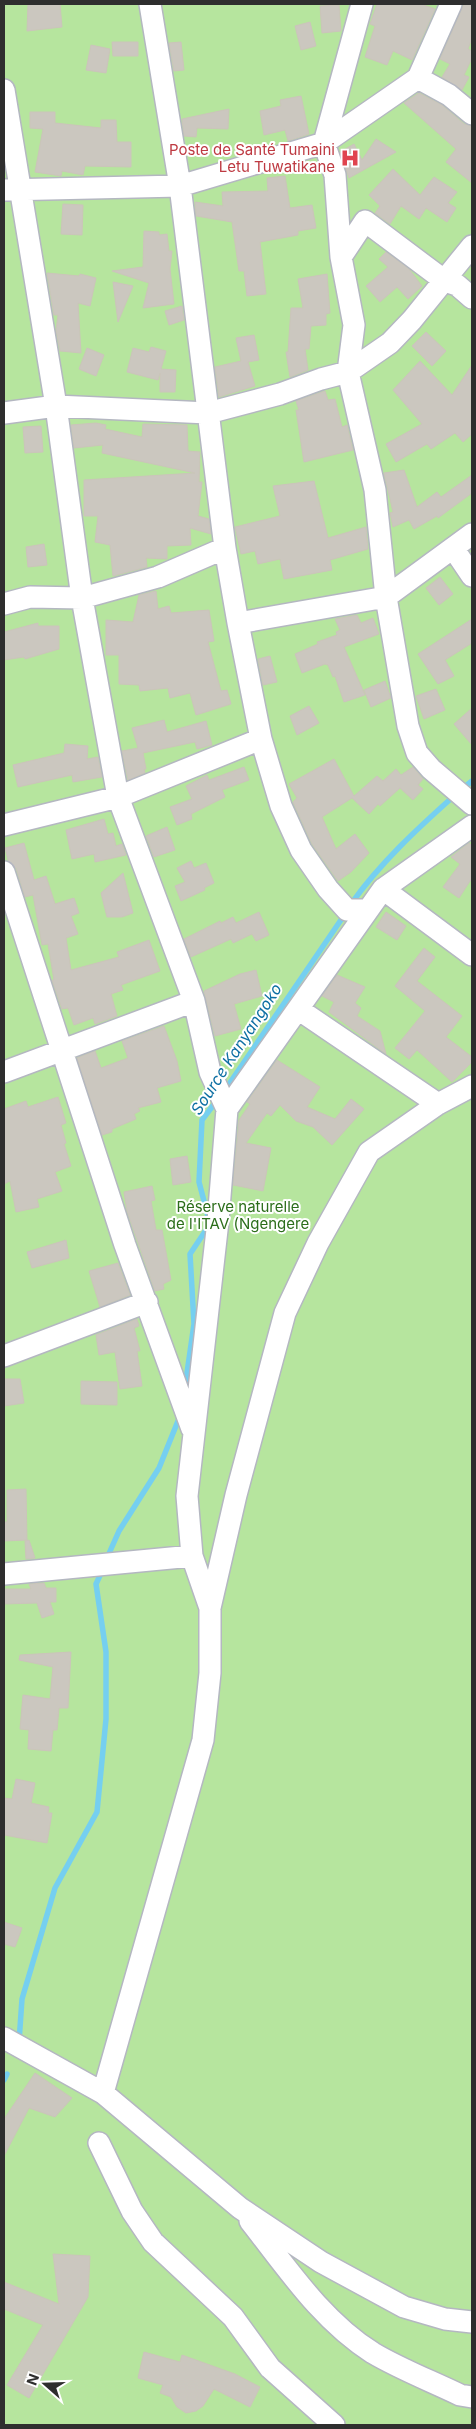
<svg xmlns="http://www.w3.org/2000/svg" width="476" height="2429" font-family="Inter,sans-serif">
<rect width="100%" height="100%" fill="#efe9e1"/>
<path fill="#b6e59e" d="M4,4h468v2421h-468z"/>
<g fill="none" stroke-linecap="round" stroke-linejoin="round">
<path stroke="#75cff0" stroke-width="5.5" d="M462,789l10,-8
M351,904c29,-41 67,-76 104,-109
M225,1090l120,-176
M185,1387l9,-63 -4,-70 20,-30 -11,-42 3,-62 16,-21
M107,1558l12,-27 40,-63 21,-52
M19,2042l3,-43 33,-111 42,-76 9,-93v-67l-10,-68 7,-15
M4,2080l3,-6"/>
</g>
<path fill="#cbc7bf" stroke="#cbc5ba" d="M28,4h32l2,23 -35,4z
M377,4h44l14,5 -23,51 -19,-9 -6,14 -22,-8 10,-31 -5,-2z
M464,4h8v34l-4,11 4,2v7l-8,17 5,2 -7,13 -20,-13 8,-13 -10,-5z
M339,5l2,26 -19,2 -2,-27z
M310,22l6,24 -15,4 -6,-24z
M112,42h26v14h-25z
M181,42l3,28 -10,1 -5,-28z
M91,45l19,4 -4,24 -20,-3z
M419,93l23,12 22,19 8,2v57l-26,-21 10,-13 -52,-46z
M301,96l8,38 -21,7 -3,-11 -21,5 -4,-24 21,-5 -1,-6z
M229,109l-1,20 -31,-1 -1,9 -12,-1 -2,-17z
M30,112h25v11l46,5v-8h15l1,22h14v25l-46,-1 -2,9 -21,-4 -1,5 -26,-4 8,-43 -13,-1z
M376,139l20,13 -47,26 -9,-26 14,-8 8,16z
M393,169l27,26 14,-18 23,15 -9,11 8,5 -9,14 -21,-14 -7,11 -18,-13 -11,18 -15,-11 5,-7 -11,-11z
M285,176l5,32 22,-3 4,23 -18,3v4l-38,7 6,52 -19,2 -3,-25h-5l-7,-49 -36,-6 -1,-14 28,4 -1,-14 46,-1 -1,-13z
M63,204l20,1 -1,30 -21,-1z
M144,231l15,1v3l8,-1 2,17h3l-2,18 4,35 -31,4 6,-25 -37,-12 31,-4z
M386,252l23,17 13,17 -14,13 -11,-12 -17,15 -14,-16 22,-19 -9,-8z
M47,273l32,3 1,-2 16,4 -6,28 -12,-3 3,50 -21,-2 -4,-21 2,-15h-4z
M327,274l3,39 -4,1v11l-15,1 -2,23h-4l3,21 -18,7 -4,-25h2l3,-44h12l-5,-29z
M113,282l20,4 -15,36z
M182,306l2,14 -15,5 -4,-14z
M426,332l20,19 -14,15 -20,-20z
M254,335l5,25 -11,2 7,24 -36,11 -4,-30 26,-6 -5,-23z
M151,347l15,4 -5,18 15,1 -1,22h-15v-19l-2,7 -31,-8 6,-24 16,4z
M87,348l17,7 -8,21 -17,-7z
M420,361l32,34 20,-30v69l-9,8 -8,-9 -24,16 -4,-5 -31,18 -10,-18 36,-20 -29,-34z
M325,391l3,9 7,-1 7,28 5,-2 6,25 -49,12 -8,-52h3l-3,-9z
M96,423l10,2 -1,4 37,8 1,-13 44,1 1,26 12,1 -1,30h3l-4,34 11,3 2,15 -21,-6 1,17 -24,1v13l-21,-1 1,9 -34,9 -3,-31 -15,-3 3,-26h-14v-36l111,-7 -93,-20 1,-8 -29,3 -3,-23z
M41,426l2,26 -18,1 -2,-26z
M404,470l13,37 20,-15 4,5 31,-22v18l-34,25 -1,-2 -23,13 -5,-9 -16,7 -3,-14 3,-1 -9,-39z
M314,481l14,57 38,-11 2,22 -38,11 2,10 -48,9 -4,-20 -22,5 -3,-13 -14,3 -6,-27 45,-11 -7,-30z
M44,544l3,21 -19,2 -2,-20z
M440,577l13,17 -14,11 -13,-17z
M156,591l2,18 11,-3 2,7 38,-3 5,31 -6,1 13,49 6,-1 4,14 -35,11 -6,-22 -20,5 -2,-10 -28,3 -1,-6 -20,-1v-29h-13v-35l27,2 6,-27z
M357,615l4,8 12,-5 6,16 -35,13 21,48 -21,7 -9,-26 -2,1 -5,-12 -3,-1 -23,9 -7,-19 23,-10 -1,-2 20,-7 -1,-3 4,-2 -5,-11z
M472,619v24l-27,17 9,16 -16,8 -20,-30z
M38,623v3h21v23l-34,10 -1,-2 -20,3v-28z
M270,656l7,26 -14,3 -5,-26z
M385,681l6,17 -20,9 -7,-17z
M436,689l9,21 -21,9 -8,-23z
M309,706l10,17 -22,12 -7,-19z
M472,708v37l-18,-21z
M164,720l3,12 39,-11 6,24 -15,4 -2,-7 -52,11 3,16h-2l1,4 -17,7 -6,-29 16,-3 -6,-20z
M65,744l23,2 -1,13 11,-2 4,20 -29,5 -1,-7 -54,12 -5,-22 51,-12z
M334,759l20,37 23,-20 6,5 13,-12 5,6 12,-8 10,12 -5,6 5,4 -10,11 -13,-12 -20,18 -2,-2 -9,10 -17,-16 -30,19 14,32 19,-15 14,19 -18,19 -13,9 -26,-37 -19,-42 4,-4 -8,-14z
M244,767l5,13 -27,10 3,7 -34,17 1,5 -15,6 -7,-18 22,-8 -6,-13 21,-11 2,5z
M104,819l4,15 5,-1 3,13 6,-2 4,11 -31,7 -1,-8 -22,5 -6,-29z
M167,827l8,23 -21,7 -8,-21z
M24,843l10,37 12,-4 9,28 19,-6 5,15 -8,3 7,18 -12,4 5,32 48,-13 -2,-5 32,-12 11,31 -39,14 2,5 -12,4 6,22 -22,8 -2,-6 -19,7 -6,-17 -6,1 -10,-29h2l-6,-36 -6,1 -9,-50 -8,2 -9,-29 -8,-8 -3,-12z
M469,843l3,3v32l-13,20 -16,-11 17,-23 -9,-7z
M191,861l3,7 12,-5 8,20 -10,5 1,2 -24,11 -6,-15 10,-4 -8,-14z
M123,873l10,40 -11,4h-15l-6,-24z
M259,912l10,23 -13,6 -4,-7 -19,9 -2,-4 -40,18 -7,-18 36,-18 1,2 12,-6 3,6z
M386,912l20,14 -9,14 -21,-13z
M424,948l11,9 -18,24 45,35 -16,21 26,20v5l-20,20 -35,-32 -8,9 -14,-11 30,-37 -30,-25z
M256,970l6,26 -28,8 7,25 -26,7 -11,-45 36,-17z
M337,975l28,12 -10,16 6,5 -4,8 23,15 6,23 -57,-42 5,-10 -12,-6z
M164,1026l13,35 4,20 -24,7 4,14 -23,6 2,3 -6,3 2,5 -24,10v3l-10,3 -25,-77 18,-7 6,17 27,-10 -6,-17z
M277,1060l43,27 -13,20 28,12 16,-20 13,10 -32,36 -19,-18 -17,-6 -16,-16 -9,11 -4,-3 -21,30 25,5 -8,43 -30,-6 6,-65 11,-16 -3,-2z
M58,1097l8,26 -5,2 5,18 -2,1 7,22 -16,6 7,19 -25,8 2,8 -23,5 -6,-31 -6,3v-75l22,-8 2,6z
M187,1156l4,26 -18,3 -3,-26z
M152,1186l3,14 -4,1 5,29h6l9,50 -8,4 1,5 -9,2 -28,-80 -3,-19z
M66,1240l3,18 -37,10 -5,-16z
M118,1263l12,32 -30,12 -11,-36z
M137,1319l2,7 -5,2 6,23h-3l5,35 -22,3 -5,-37 -16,3 -3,-20z
M4,1379h16l4,24 -20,3z
M81,1381l36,1v23l-36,-1z
M26,1489l1,51 -23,1v-19h3v-32z
M29,1540l6,18 -9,1 -1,-18z
M44,1583l2,5h10v14h-6l4,12 -12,4 -5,-15 -33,1v-15h27l-2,-5z
M71,1652l-3,56h-9l-2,22h-4l-2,21 -23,-2 1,-19 -9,-1 3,-34 27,4 3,-32 -34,-7 1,-5z
M16,1779l19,4 -4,20 18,4 -1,6h4l-5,30 -43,-8v-37l8,1z
M4,1922l18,6 -7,19 -11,-3z
M35,2073l37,25 -17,19 -26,-9 -25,48v-37z
M53,2254l37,2 -2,41 -59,101 -22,-13 36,-60 -39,-16v-27l55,22z
M144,2352l36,10 2,-7 53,19 25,13 -10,20 -36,-18 -11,17 -7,5 -10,2 -9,-6 -6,-10 -11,-4 3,-8 -25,-7z"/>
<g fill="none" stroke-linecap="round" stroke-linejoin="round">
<g stroke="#b4b7c1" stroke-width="24">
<path id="minor" d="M150,4l30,182 45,362 13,75 23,116 20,67 20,44 27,39 19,21h20
M362,4l-38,139 11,32 6,82 13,68 -6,47 27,118 11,107 22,129 9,27 14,16 41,35
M418,78l31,17 23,19
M4,90l52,316 26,192 36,199 76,204 16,71 17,37 -9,112 -31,275 5,60 18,52
M4,190l176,-4 144,-43 94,-65 33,-74
M341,257l24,-36 80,60 12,4 15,13
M4,413l52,-7 152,7 72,-19 41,-15 27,-7 42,-29 22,-23 60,-74
M453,548l19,28
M4,604l26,-7 52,1 76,-21 67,-29
M238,623l148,-26 86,-63
M4,825l114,-28 143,-58
M4,872l121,373 67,184
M383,889l89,66
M298,1009l140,95
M4,1072l190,-71
M227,1109l156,-220 89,-63
M4,1356l143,-54
M4,1574l188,-18
M4,2038l99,55 137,115 81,54 83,45 41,12 27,3
M103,2093l100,-353 7,-67v-65l26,-113 49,-182 33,-70 51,-91 69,-48 34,-18
M99,2143l33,68 21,31 80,75 37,51 64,57
M250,2221c37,47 72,100 123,132 27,16 58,28 87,42l12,2"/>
</g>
<use href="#minor" stroke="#fff" stroke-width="21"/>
</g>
<defs>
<g id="hospital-bare" transform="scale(1.5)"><path d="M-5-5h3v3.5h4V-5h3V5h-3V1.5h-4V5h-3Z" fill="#e0444e" stroke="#fff" stroke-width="2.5" paint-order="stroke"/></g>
</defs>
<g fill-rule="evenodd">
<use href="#hospital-bare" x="350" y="158"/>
</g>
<g text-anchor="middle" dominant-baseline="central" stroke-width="4" stroke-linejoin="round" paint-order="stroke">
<g font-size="15" fill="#be3a42" stroke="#fff" text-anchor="end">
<text x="335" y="149">Poste de Santé Tumaini<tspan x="335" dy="17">Letu Tuwatikane</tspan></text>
</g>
<g font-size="15" fill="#2c6e1b" stroke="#fff">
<text x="238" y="1206">Réserve naturelle<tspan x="238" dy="17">de l'ITAV (Ngengere</tspan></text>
</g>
<g font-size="16" font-style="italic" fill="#0d6fa3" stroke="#fff">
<text transform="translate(236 1049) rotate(-57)">Source Kanyangoko</text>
</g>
</g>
<rect width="476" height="2429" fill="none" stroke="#2e2e2e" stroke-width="10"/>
<g transform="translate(45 2384) rotate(290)" stroke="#ffffff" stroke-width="4" paint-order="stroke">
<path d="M0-4L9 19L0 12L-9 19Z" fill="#2e2e2e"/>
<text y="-8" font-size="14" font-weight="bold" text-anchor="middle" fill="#2e2e2e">N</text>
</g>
</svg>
